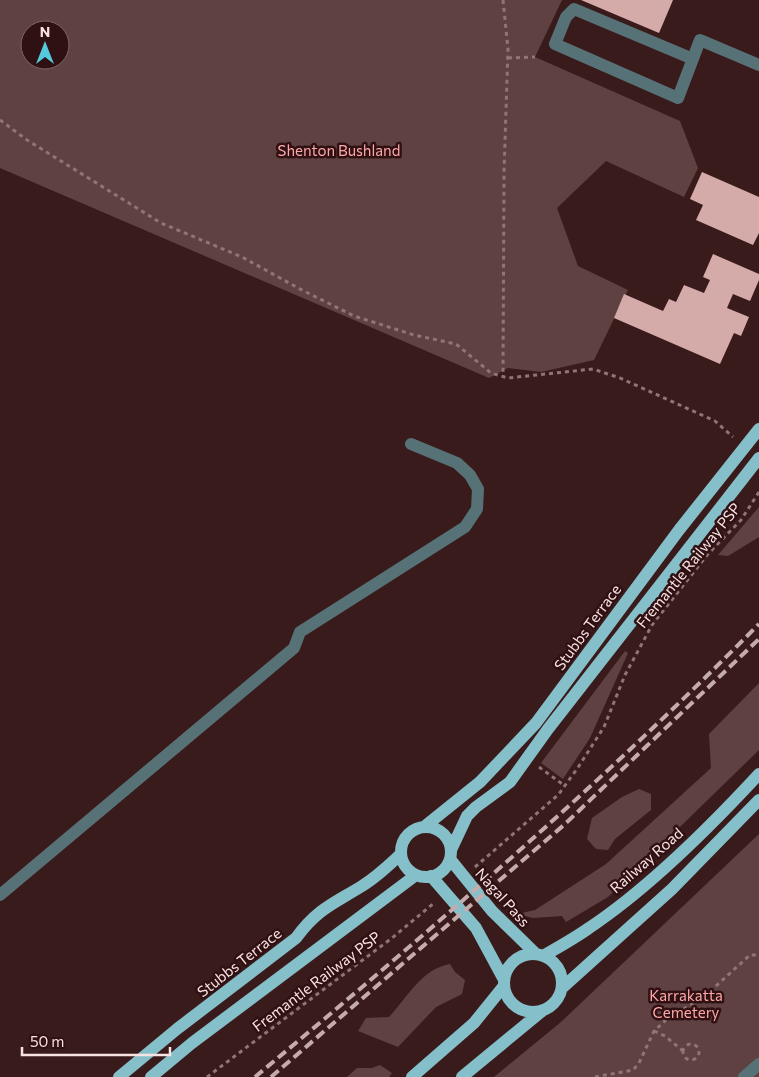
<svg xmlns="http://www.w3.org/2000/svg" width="759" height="1077" font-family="Commissioner,sans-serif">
<rect width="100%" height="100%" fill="#3a1b1c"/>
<path fill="#604141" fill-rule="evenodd" d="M0,0h562l-27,57 145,64 18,47 -14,29 -78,-36 -49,47 21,58 50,24 -34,70 -53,12 -33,-4 -19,10 -489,-210zM30,30h30v30h-30z
M759,507v30l-31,19 -10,-1z
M625,651l3,2 -38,85 -27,41 -22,-16z
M759,683v67l-151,147 -42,25 -4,-6 -29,2 -16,-4 18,-4 71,-46 105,-96 -2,-34z
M639,789l12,5v16l-36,29 -7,11 -12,-1 -9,-10 5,-21 30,-21z
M759,834v243h-265l67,-55z
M450,964l5,8 10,8 -3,14 -26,13 -38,40 -40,-16 8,-13 23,-1c19,-20 32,-48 61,-53z
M380,1065l12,8 -3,4h-42l10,-9h15z"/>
<path fill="#d5abaa" d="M581,0h92l-14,33z
M702,172l57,25v36l-6,12 -57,-25 7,-15 -13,-6z
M713,254l46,20v6l-9,21 -17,-7 -6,14 22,9 -8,19 -7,-3 -14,31 -106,-46 10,-24 39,17 6,-12 7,3 8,-17 20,8 6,-13 -7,-3z"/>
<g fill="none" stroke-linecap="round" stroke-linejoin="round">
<path stroke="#907576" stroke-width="3" stroke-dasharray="4 4" stroke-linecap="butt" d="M503,0l5,49 -4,123 -1,204
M508,58l27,-1
M0,120l27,20 134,83 81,34 58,32 54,27 60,19 42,9 35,29 17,5 85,-9 27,9 95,43 18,16
M539,767l26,19
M475,867l83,-72 19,-26 27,-42 21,-52 27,-50 56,-71 33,-34 18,-28
M654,1031l11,5 18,15
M683 1052a8 8 0 1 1 16 0a8 8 0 1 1-16 0Z
M207,1077l185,-139 42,-35
M595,1077l38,-7 6,-7 15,-32 12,-11 39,-24 45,-41h9"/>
<path stroke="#577277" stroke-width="12" d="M693,59l-119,-50 -8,8 -11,27 123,54 22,-58 59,25
M0,895l294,-247 6,-16 165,-105 12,-18 1,-20 -8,-14 -13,-12 -46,-19
M744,1077l15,-13"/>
<path stroke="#85bfc9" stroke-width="12" d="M424,827l56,-45 56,-59 143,-193 80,-101
M401 852a25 25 0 1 1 50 0a25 25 0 1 1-50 0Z
M451,850l16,-34 9,-9 34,-25 38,-53 211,-271
M450,859l42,52 44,43
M431,876l45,52 27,50
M504 983a29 29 0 1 1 58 0a29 29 0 1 1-58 0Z
M543,956c16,-9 32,-18 46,-28 60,-40 121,-101 170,-154
M562,988l110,-99 87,-89
M119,1077l58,-48 119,-91c21,-29 37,-34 66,-52 15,-9 27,-21 39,-32
M151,1077l41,-34 224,-168
M412,1077l62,-54 29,-36
M462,1077l80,-66"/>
<path stroke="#c5acac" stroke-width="4" stroke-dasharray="10 5" stroke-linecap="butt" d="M255,1077c174,-145 345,-292 504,-453
M271,1077l294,-253 194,-185"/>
</g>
<g text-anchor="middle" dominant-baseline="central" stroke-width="5" stroke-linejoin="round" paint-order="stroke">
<g font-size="15" fill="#fea8a8" stroke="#301113">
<text x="339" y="150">Shenton Bushland</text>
<text x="686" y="995">Karrakatta<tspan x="686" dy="17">Cemetery</tspan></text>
</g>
<g font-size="15" fill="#f9e2e2" stroke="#301113">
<text transform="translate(688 565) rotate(-51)">Fremantle Railway PSP</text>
<text transform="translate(587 627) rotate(-54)">Stubbs Terrace</text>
<text transform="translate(646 860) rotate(-41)">Railway Road</text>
<text transform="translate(503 897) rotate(48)">Nagal Pass</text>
<text transform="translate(239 962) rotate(-38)">Stubbs Terrace</text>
<text transform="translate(316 981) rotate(-37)">Fremantle Railway PSP</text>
</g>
</g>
<g transform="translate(45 45)"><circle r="24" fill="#301113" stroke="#806566"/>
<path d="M0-4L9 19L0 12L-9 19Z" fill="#54cadc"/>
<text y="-8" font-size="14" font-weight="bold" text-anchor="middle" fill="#f9e2e2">N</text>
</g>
<path d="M22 1047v8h148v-8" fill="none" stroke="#f9e2e2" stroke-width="2.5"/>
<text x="30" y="1047" font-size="15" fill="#f9e2e2" stroke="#301113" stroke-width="4" paint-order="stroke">50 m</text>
</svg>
